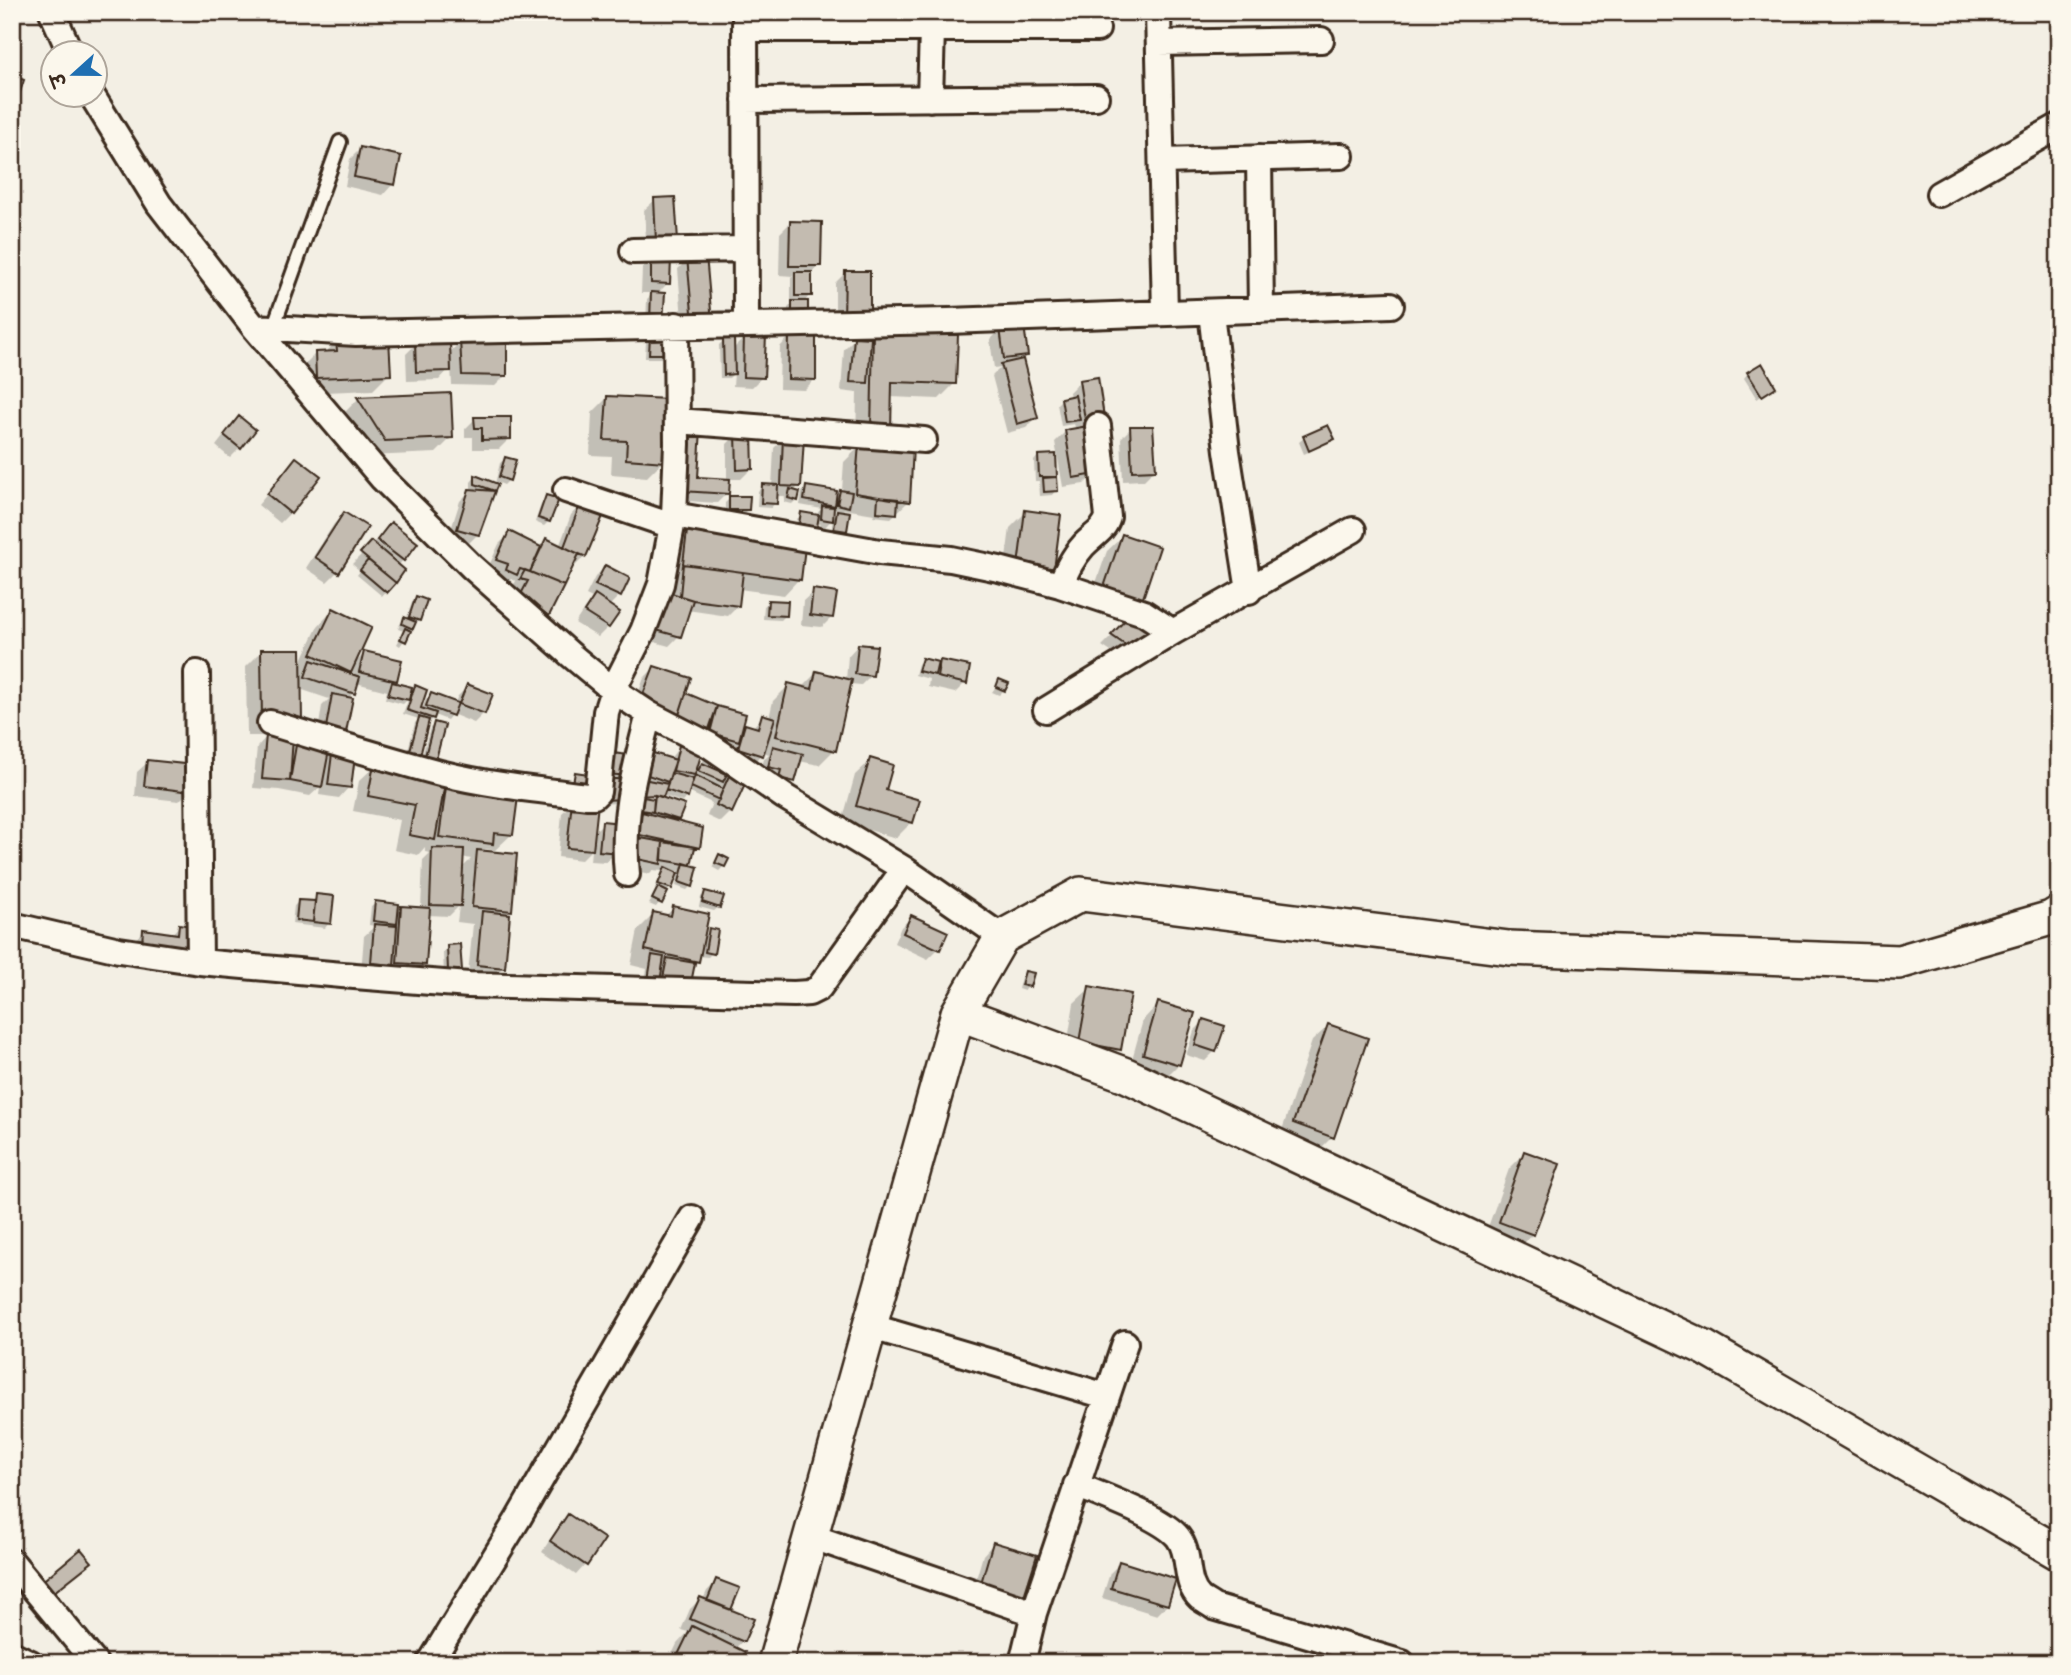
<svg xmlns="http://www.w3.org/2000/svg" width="2071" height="1675" font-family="Mynerve,'Playpen Sans Deva',sans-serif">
<rect width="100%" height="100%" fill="#f3efe4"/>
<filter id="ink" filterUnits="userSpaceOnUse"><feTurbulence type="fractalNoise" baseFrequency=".0143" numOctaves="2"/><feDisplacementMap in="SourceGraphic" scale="14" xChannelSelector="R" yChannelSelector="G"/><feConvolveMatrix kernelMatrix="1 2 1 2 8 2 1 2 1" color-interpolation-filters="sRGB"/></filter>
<g filter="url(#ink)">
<path fill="#0003" fill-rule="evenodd" d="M590,12h25l-7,7 -17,2z
M360,149l33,35 -10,11 -38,-9 5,-27z
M655,200l21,40 -29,11 -3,-41z
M790,223l29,43 -9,8v21l-22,26v-13l8,-8h-5v-22l2,-2 -14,-1 1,-42z
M652,259l16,24 -11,11 4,28 -15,4 1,-27 6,-6h-12l1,-24z
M688,259l22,62 -27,11 -5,-63z
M845,273h23l-33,55v-45z
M1001,329l25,26 -5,5 15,58 -10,10 -19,5 -15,-57 9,-9 -7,1 -4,-28z
M873,334l82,49 -16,16 -49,-2v35l19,69 -18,17 -18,-2 1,-2 -30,-5 -3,4 4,17 -4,5 -10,-2 2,-15 -12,14 -6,-2 6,-6 -5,-1 -21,11 2,-15 5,-5 16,3v-5l4,-3 -22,-4 2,-13 5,-4 27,10 8,-8 2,-28 15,-15h-3l1,-54 -16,-2 3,-42 10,-10 14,1zM833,508l7,2 -9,9z
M790,336l24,44 -10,10 -25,-1 1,-42z
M745,337l17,40 -10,10 -19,-1 1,-13 -5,5h-9l-1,-33 4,-4 10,8z
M651,338h21l-6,20h-21l1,-16z
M337,341l52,33 -16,16 -72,3 -1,-24 16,-16h9z
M461,341l45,34 -11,11 -43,-1 -1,-18 -12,13 -32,1 -1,-27 10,-10 32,10z
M1748,373l21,18 -12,8 -13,-21z
M1097,379l-3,95 -10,10 -21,3 -8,-45 10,-10 11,-2 -2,-6 -13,2 -4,-22 5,-5 8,-1 -1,-6 10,-10z
M450,395l1,43 -15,15 -67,3 -26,-42 15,-15z
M608,397l55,64 -16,16 -36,-3 1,-18 -22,-1 2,-42z
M475,419l35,19 -11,11h-26v-12h-8v-8z
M1328,427l5,11 -5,5 -24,11 -5,-12 5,-4z
M230,428l10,20 -10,10 -14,-12z
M1131,428l23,42 -10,10 -21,1 -2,-43z
M737,434l14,35 -10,10h-13l-1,14 -10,10 -44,-3 23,-21 31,2v-37z
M784,438l15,48 -6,6 3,8 -4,4 -8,-2 1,-6h-9l-1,7 -4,5 -14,-1 1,-16 5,-5 9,1 2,-39z
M1038,456h17l1,34 -4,5 -12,1 -1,-15h-4l-1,-20z
M297,459l-7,54 -10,10 -22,-18z
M505,459l4,21 -5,5 -7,-3 -19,52 -10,10 -20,-5 12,-38 11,-11v-8l4,-5 20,7 5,-21z
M547,497l2,24 -5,5 -9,-4 7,-20z
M730,498l17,12 -4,4h-18v-11z
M581,504l4,52 -10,10 -3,-1 -24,50 -10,10 -27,-18 8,-16 -8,-2 5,-8 -5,-2 -6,5 -8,-4 3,-6 -13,-4 12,-26 10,-10 30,14 7,-8 13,7 12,-32z
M1026,512l27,58 -16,15 -34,-4 7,-53z
M344,514l-7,58 -10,10 -21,-14 28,-44z
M391,525l12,35 -5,6 5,4 -21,26 -25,-21 3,-4 -8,-7z
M689,525l110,54 -15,16 -45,-6 -1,17 -10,10 -41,-6 -8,26 -10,10 -29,-8 32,-43 1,-54z
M1123,536l35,12 -70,58 19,-55z
M605,567l23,12 -9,17 -10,10 9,6 -10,15 -10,10 -23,-14 10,-15 9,-9 -8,-4 9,-18z
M814,591l18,26 -10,10 -21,-2 2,-24z
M416,598l2,22 -18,26 -3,-2 7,-13 -6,-2 2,-5 6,-4 6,-17z
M769,602l17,13 -5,5 -18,-1 1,-13z
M333,610l21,54 11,-11 30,27 -3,3 16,11 7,-7 3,22 4,1 4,-11 5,-4 23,9 4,-8 10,-10 16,27 -10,10 -22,-9 -5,6 -13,-5 -29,47 10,-39 4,-4 -16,-5 6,-16 -6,6 -18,-5 2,-8 -31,-8 -3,10 -5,6 -14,48 15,40 -10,11 -20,-3 1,-8 -10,9 -31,-6 -26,-2 4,-41 10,-11h-20l-1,-69 16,-16 38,13 18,-38zM300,689l29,10 -7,7 -6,38 -18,-3 -7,7 -8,-10z
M1129,619l20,14 -26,27 -21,-14z
M858,645l13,30 -10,10 -11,-1 -16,66 -15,15 -20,-4 -5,20 -11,10 -24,-14 5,-18 5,-5 -6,-2 -11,13 -119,-58 11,-29 10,-10 30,26 33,13 27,8 -2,10 10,3 11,-12 6,2 4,-17 16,-16 12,3 15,-15 30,7 2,-24z
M922,660l13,8 6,-6 24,21 -10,10 -27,-6 1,-8 -14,-4 3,-11z
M1000,681l4,9 -5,5 -7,-3z
M435,724l-1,34 -5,5 -8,-3 9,-32z
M679,747l15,27 8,-8 1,-5 4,-5 17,13 -4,4 7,3 5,-5 14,8 -16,33 -10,10 -13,-6 5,-13 -24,-11 -1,5 -5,5 -20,-7 -1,3 16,21 -3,3 24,26 -7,6 -2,10 2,22 -4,4 -11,-4 3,-15h-2l-7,17 -14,19 -7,-3 9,-14 -3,-1 7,-18 -9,-1 -4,4 -25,-6 8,-44 9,-8 -10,-3 3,-16 22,4 1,-8 -27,-10 39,-23z
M633,757l-16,46 -16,1 -5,-20z
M871,760l13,31 28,31 -16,16 -54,-16 13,-47z
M148,762l41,29 -10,10 -44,-5 2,-24z
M375,766l73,15 63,54 -16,15 -10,-1 -3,3 28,58 -5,5 -2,52 -10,10 -25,-3 5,-50 -16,-2 2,-16 -10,10 -21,-1 -4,50 -10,10 -53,-2 3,-37 11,-10 -6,-1 2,-18 5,-4 21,10 5,-5 19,1 2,-49 7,-7 -5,-1v-5l-7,8 -24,-5 6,-30 -47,-9 6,-30zM462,857l9,2 -10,10z
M573,803l20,30 10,-10 13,29 -10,10 -16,-1 1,-11 -10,10 -23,-3 4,-44z
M719,856l5,10 -5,5 -7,-4z
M706,893l13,14 -5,4 -15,-4 2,-10z
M317,896l12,27 -4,5 -33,-4 2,-18 5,-5 13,2z
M674,908l28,30 8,-8 2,23 -4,4 -10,-1 -1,5 -4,4 -5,22 -44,-3 3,-15 -16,-4 7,-35 16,-16 11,2z
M912,917l34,16 -8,16 -10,10 -34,-16 7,-16z
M179,926l14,26 -59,-11 10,-10 27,4z
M448,947l12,23 -4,4 -12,1 -1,-23z
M1025,973l4,13 -5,5 -6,-2 3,-12z
M1090,988l29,61 -16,16 -38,-7 9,-55z
M1158,1004l21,60 -16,16 -34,-10 14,-50z
M1204,1021l11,30 -10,10 -19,-6 8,-24z
M1328,1026l4,111 -15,15 -38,-13 33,-98z
M1525,1153l8,81 -16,16 -33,-12 25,-69z
M568,1516l18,48 -10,11 -34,-23 16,-25z
M993,1544l30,51 -11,10 -40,-12 11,-38z
M1120,1563l47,42 -10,10 -55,-17 8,-25z
M717,1581l26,60 -9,8 4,14h-70l9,-19 11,-12 -7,-2 9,-21 10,-10 3,1 4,-9z"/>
<path fill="#c3bbb0" stroke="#3b2a1e" stroke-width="2" d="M12,76l12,4 -7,21 -5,-1z
M360,147l41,9 -6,29 -41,-8z
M675,197l3,43 -22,2 -2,-44z
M790,221l32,1 -1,44h-32z
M706,255l6,67 -19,1 -6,-66z
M651,257l20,1 -1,26 -19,-1z
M845,271h25v48h-26z
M795,272h17v24h-17z
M651,292l14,1 -2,30 -13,-1z
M792,301h16v16h-16z
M1024,325l4,31 -24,3 -4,-31z
M873,333l85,2 -2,49 -64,-2 -1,50h-20z
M744,335l22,1 -2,42 -21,-1z
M789,335l27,1v44l-28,-1z
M650,336l23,1v17h-24z
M854,337l17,1 -3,45 -18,-1z
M389,338l2,37 -75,3 -1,-26 22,-1 -1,-12z
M507,338v38l-45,-1 -2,-35z
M723,339h11l1,35 -11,1z
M450,341l1,30 -35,1 -1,-30z
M1023,359l15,59 -21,6 -16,-60z
M1762,363l14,24 -14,9 -15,-24z
M1098,377l6,40 -19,3 -6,-40z
M451,393l2,45 -68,3 -28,-44z
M1075,395l5,25 -15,2 -4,-24z
M607,396l61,3 -3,63 -39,-3 1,-18 -23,-1z
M239,416l17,14 -15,19 -17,-14z
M474,417h37v22l-29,1v-12h-7z
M1328,425l7,14 -26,12 -6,-15z
M1088,426l8,48 -23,4 -8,-48z
M1130,426h23l3,44 -24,1z
M686,428l15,1 -3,48 32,2 -1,15 -47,-3z
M752,432l1,37 -16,1 -1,-37z
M783,436l21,1 -3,50 -20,-1z
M859,444l54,3 -3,55 -55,-9z
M1056,454l1,23h-18l-1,-22z
M296,457l25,19 -30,38 -24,-20z
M505,457l11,3 -6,21 -11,-4z
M475,475l23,9 -3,7 -20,-7z
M1057,477l1,14 -14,1 -1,-14z
M762,484l16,1 -1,19 -16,-1z
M806,486l31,5 -2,15 -31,-6z
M469,489l26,2 -16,44 -22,-6z
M790,489l10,3 -2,9 -10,-3z
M840,490l12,2 -3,15 -12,-3z
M546,495l13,4 -9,23 -12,-4z
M729,496h21l-1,14h-20z
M878,497l20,2 -1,15 -20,-2z
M581,502l25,7 -20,48 -22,-10z
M822,506l12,1 -1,14 -12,-2z
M837,510l13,2 -3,19 -13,-2z
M1025,510l36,5 -7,55 -36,-4z
M344,512l24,15 -29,46 -24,-16z
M801,512l18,3 -3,18 -18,-3z
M391,522l27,21 -14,18 -27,-21z
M688,523l117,24 -4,33 -118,-16z
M509,531l32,16 -11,25 -10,-3 -3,6 -11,-5 2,-6 -12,-4z
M1122,534l38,13 -19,57 -38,-14z
M546,538l33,16 -15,32 -34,-14z
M371,541l34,29 -9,13 -36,-30z
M368,560l28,23 -9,10 -27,-23z
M683,564l60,8 -4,34 -46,-6 -13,-4z
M605,565l25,13 -9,19 -26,-12z
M525,570l39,16 -15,30 -29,-20 8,-15 -8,-2z
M813,589l24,4 -4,25 -23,-3z
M665,591l28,9 -12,37 -32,-9z
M595,595l25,17 -11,16 -25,-16z
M416,596l11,4 -7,21 -11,-4z
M768,600l20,1 -1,15 -20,-1z
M333,608l39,19 -21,46 -40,-19z
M404,617l12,5 -3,7 -11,-5z
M1128,617l24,16 -18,18 -23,-16z
M405,628l6,3 -5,11 -6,-3z
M858,644l19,2 -4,30 -18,-2z
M261,649h40l1,72h-40z
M364,651l38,9 -5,21 -38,-9z
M922,658l16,4 -3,13 -17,-4z
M311,660l49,17 -5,17 -50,-17z
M940,660l30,6 -3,18 -30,-7z
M654,666l37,12 -13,40 -36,-21z
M816,671l36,9 -16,71 -60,-15 12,-53 24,6z
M999,679l10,4 -4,8 -9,-4z
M392,682l20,5 -3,13 -21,-5z
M467,684l26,10 -8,20 -26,-10z
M415,685l12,5 -6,18 15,5 -2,6 -27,-9z
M431,693l27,10 -5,13 -27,-10z
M686,693l31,13 -8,23 -31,-11z
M332,694l21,4 -8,39 -20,-4z
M717,706l29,8 -7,27 -29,-8z
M762,714l13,4 -12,38 -25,-8 7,-24 13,4z
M419,717l10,3 -10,40 -11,-2z
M434,722l11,3 -9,34 -11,-3z
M266,735l27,2 -3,44 -28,-2z
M297,739l33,6 -8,42 -32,-6z
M679,745l23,7 -7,23 -22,-4z
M333,746l23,2 -5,40 -23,-3z
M773,746l30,8 -8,28 -16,-4 2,-8 -13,-3z
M647,751l29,9 -8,22 -29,-10z
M606,752l30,4 -6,20 -24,-2z
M870,758l23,7 -7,25 34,10 -7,23 -57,-17z
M147,760l46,5 -2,27 -47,-6z
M702,763l25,11 -4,8 -25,-11z
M374,764l72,14 -11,62 -26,-5 6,-30 -47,-9z
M732,769l16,9 -16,35 -16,-8z
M575,772l21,3 -2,16 -22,-2z
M671,773l22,6 -5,19 -22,-8z
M695,775l28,14 -4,11 -28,-13z
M605,778l21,2 -3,19 -18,1z
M638,778l30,6 -5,13 -8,-2 -17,1z
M447,780l72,9 -6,46 -19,-2 -1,11 -54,-7z
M655,795l30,10 -6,15 -26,-8z
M638,796l16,3 -1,13 -18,-3z
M572,801l26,3 -5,46 -26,-2z
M642,812l61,16 -3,20 -65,-14z
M602,821l19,2 -3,30 -19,-2z
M635,837l28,5 -2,22 -28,-6z
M663,842l32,5 -4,18 -29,-5z
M432,848l32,1 -3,57 -31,-1z
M477,850l40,4 -5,57 -40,-4z
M719,854l10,5 -4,8 -10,-4z
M684,863l14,4 -5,20 -14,-5z
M665,867l13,6 -6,16 -14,-5z
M658,887l10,5 -6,12 -10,-5z
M705,891l19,5 -4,12 -18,-6z
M316,894l18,2 -3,28 -18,-2z
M298,900l17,1 -2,21 -17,-2z
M375,901l24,3 -2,20 -24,-3z
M401,906l29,2 -4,57 -29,-2z
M673,906l36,8 -10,48 -54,-12 8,-38 18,4z
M482,911l28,3 -5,54 -28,-3z
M911,915l37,17 -8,18 -37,-17z
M179,924l18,3 -2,26 -53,-7 1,-17 35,5z
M374,924l23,2 -3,39 -23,-2z
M709,928l9,2 -4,24 -9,-2z
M460,944l2,26 -14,1 -1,-26z
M652,955l12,2 -4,25 -12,-2z
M667,958l28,5 -5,25 -28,-5z
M1025,971l9,2 -4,14 -9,-2z
M1089,986l42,8 -10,56 -42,-8z
M1158,1002l37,11 -15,52 -37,-11z
M1203,1019l22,7 -9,26 -21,-7z
M1328,1024l40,14 -34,100 -41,-15z
M1524,1151l36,13 -26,71 -35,-13z
M568,1514l37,25 -18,27 -37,-25z
M993,1542l44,13 -13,41 -43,-13z
M81,1549l11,13 -43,34 -10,-12z
M1119,1561l57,18 -8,26 -57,-17z
M716,1579l24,9 -9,22 -24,-9z
M700,1597l54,22 -10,23 -54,-23z
M692,1626l53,26 -5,11h-66z
M165,1656l11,7h-16z"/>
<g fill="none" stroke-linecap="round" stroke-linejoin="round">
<g stroke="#3b2a1e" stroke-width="18">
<path id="lane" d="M273,328l67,-186"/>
</g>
<g stroke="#3b2a1e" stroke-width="30">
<path id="street" d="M52,12l18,40
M1158,12l7,301
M745,13l1,311
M746,29h351
M1159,43l162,-3
M91,94l68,110 95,123 128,151 90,89 100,89 41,34 36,24 60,31 76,52 119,72 98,68
M930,99l2,-70
M745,100l351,-3
M1259,158l2,152
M1162,161l179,-5
M1939,194l120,-68
M633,251l112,-2
M1211,312l16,139 22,140
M254,327l102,6 592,-12 443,-16
M677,421l247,19
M566,490l106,36
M674,515l206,37 71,7 48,10 61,16 84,28 29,19
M1060,585c7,-15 13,-28 23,-39 10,-11 21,-15 25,-29l-10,-91
M197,673l3,289
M1046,710l127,-78 180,-102
M270,723c56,17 113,35 170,50 48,12 98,17 148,23h6l4,-4 8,-80 7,-22 30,-59 18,-47 13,-69 3,-71 -1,-119
M627,874c-6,-57 8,-105 22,-160
M12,925l107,25 81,12 142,13 127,10 325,9 15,-1 10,-5 85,-119
M869,1326l237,70
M1076,1485c26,11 85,32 102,52 14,18 5,45 22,61 4,3 10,6 14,9l188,56
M810,1536l224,77
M12,1562l83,101
M12,1654l19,9
M430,1663l88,-144 174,-301
M1022,1663l12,-50 91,-270"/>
</g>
<g stroke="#3b2a1e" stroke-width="38">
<path id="secondary" d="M958,1013l168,62 579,273 354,205
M775,1663l183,-650 44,-76 79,-43 428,54 390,14 152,-44 8,-5"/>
</g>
<use href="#lane" stroke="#fbf7ec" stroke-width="12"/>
<use href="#street" stroke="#fbf7ec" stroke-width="24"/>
<use href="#secondary" stroke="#fbf7ec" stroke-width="33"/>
</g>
</g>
<rect width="2071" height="1675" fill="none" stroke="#fbf7ec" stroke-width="42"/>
<rect x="21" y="21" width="2029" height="1633" fill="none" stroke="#3b2a1e" stroke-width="2.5" filter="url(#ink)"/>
<g transform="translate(74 74) rotate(249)"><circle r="33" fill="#fbf7ec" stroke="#aea59a" stroke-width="2"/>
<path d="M0-5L12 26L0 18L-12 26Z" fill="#1f6fb2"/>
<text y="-10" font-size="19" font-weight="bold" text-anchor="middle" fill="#3b2a1e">उ</text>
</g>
</svg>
